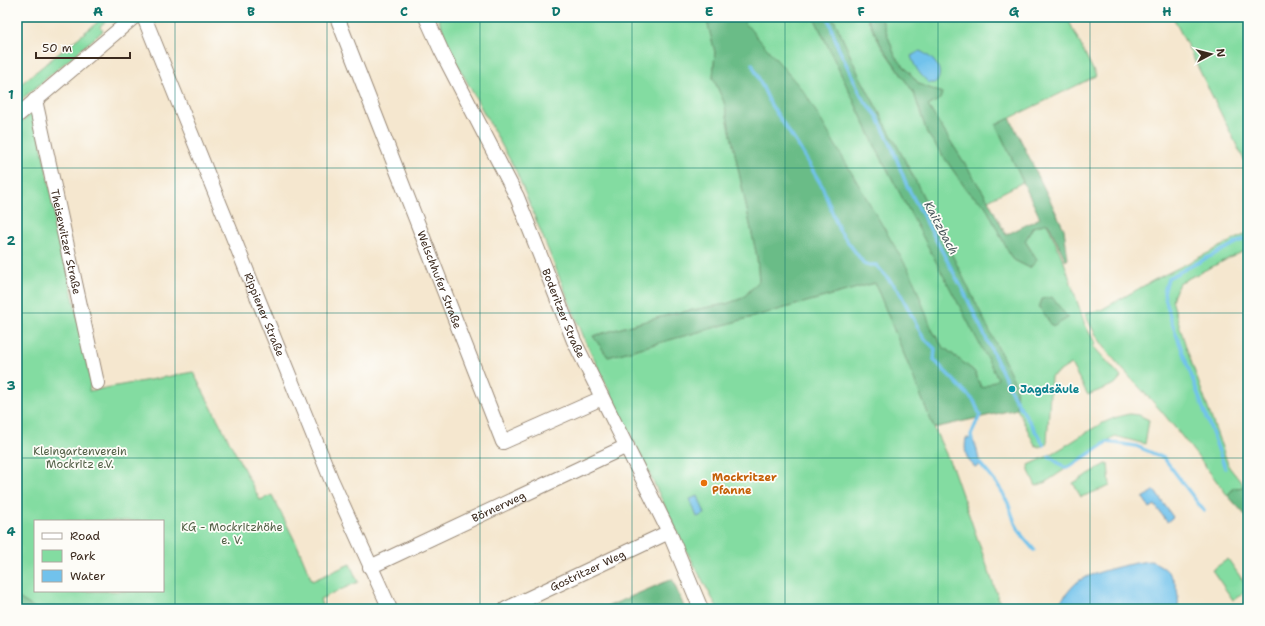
<svg xmlns="http://www.w3.org/2000/svg" width="1265" height="626" font-family="'Shantell Sans',sans-serif">
<rect width="100%" height="100%" fill="#fdfcf7"/>
<filter id="ink" filterUnits="userSpaceOnUse"><feTurbulence type="fractalNoise" baseFrequency=".025" numOctaves="2"/><feDisplacementMap in="SourceGraphic" scale="8" xChannelSelector="R" yChannelSelector="G"/><feConvolveMatrix kernelMatrix="1 2 1 2 8 2 1 2 1" color-interpolation-filters="sRGB"/></filter>
<filter id="wash" filterUnits="userSpaceOnUse"><feTurbulence type="fractalNoise" baseFrequency=".012" numOctaves="4" result="noise"/><feDisplacementMap in="SourceGraphic" scale="16" xChannelSelector="R" yChannelSelector="G"/><feGaussianBlur stdDeviation="0.9" result="paint"/><feColorMatrix in="noise" values="0 0 0 0 0 0 0 0 0 0 0 0 0 0 0 0 0 1.4 0 .05"/><feComposite in="paint" operator="in"/></filter>
<g filter="url(#wash)">
<rect width="100%" height="100%" fill="#f5e7cf"/>
<path fill="#83dca1" stroke="#5f8360" fill-rule="evenodd" d="M104,17h7l-11,9 3,5 -86,72v-16z
M438,17h268l9,35 -2,26 11,24 33,155 2,24 -16,17 -17,6 -55,10 -78,22 15,21 267,-74 59,145 19,41 49,140h-284l-32,-59 -101,-210 -69,-169 -65,-118z
M743,17h71l63,133 122,229 -17,10 -8,-18 -32,-25 -197,-323z
M833,17h34l14,29 33,47 13,40 42,60 16,12 27,54 18,9 7,-9 -12,-18 8,-14 14,-4 17,39 21,63 11,19 -3,2 28,31 -6,7 -27,11 -17,-31 -20,13 -4,66 -7,4 -5,-2 -18,-36 -1,-24 -105,-213 -53,-99z
M881,17h186l29,59 -100,49 27,57 -35,18 -60,-94 12,-7 2,-6 -23,-9 -24,-28z
M1173,17h75v151z
M34,111l57,271 -2,9 104,-19 67,128 12,-5 26,52 14,34 38,-17 8,18 -38,17 3,10h-287l-19,-12v-471zM35,521h128v70h-128z
M1248,233v16l-69,34 -7,17 14,47 43,120 16,20 -12,1 -5,8c-22,-28 -43,-57 -66,-84 -26,-30 -63,-62 -77,-99l16,-3 53,-30z
M1129,414l10,1 10,5 -4,24 -30,-8 -69,46 -10,4 -7,-15v-6c11,-5 23,-11 33,-17 23,-14 41,-29 67,-34z
M1108,463l2,23 -29,11 -8,-14z
M1228,559l20,29v2l-15,10 -21,-30z"/>
<path fill="#6abc87" stroke="#527352" d="M706,17h37l2,6 60,70 107,183 20,54 10,16 32,25 8,17 16,-9 -121,-229 -63,-133h19l25,56 53,99 98,198 7,15 1,24 -83,19 -59,-145 -267,74 -15,-21 78,-22 55,-10 17,-6 16,-17 -2,-24 -33,-155 -11,-24 2,-26z
M867,17h14l14,39 24,28 23,9 -2,6 -12,7 60,94 18,35 34,-17 -44,-93 14,-7 54,111 4,30 -2,2 -18,-38 -15,4 -8,14 12,19 -7,8 -18,-9 -27,-54 -16,-12 -42,-60 -13,-40 -33,-48z
M1052,297l16,21 -15,9 -14,-20 3,-8z
M1245,487l3,4v27l-20,-22 5,-8z
M672,579l13,30h-83z
M17,597l19,12h-19z"/>
<path fill="#71c2ec" stroke="#567685" d="M920,51c12,6 26,18 16,32h-7c-9,-8 -14,-15 -18,-27z
M966,438l6,1 4,7 4,19 -5,2c-10,-8 -11,-17 -9,-29z
M1154,490l19,27 -6,5 -12,-17 -5,3 -7,-10z
M698,496l7,18 -8,3 -7,-18z
M1151,561c22,8 29,26 27,48h-122l1,-4c7,-7 15,-20 23,-25 15,-8 54,-18 71,-19z"/>
<g fill="none" stroke-linecap="round" stroke-linejoin="round">
<path stroke="#71c2ec" stroke-width="3.5" d="M828,17l10,30 25,52 14,17 15,31 15,39 57,106 50,105 30,48
M752,64l19,41 26,39 25,42 17,44 26,35h11l23,26 24,46 12,12 -1,11 40,41 6,14 -9,20 1,7
M1049,456l16,12 6,-2 36,-24 29,4 28,12 40,53
M979,462l21,26 8,15 7,20 8,14 11,13
M1225,468l-54,-148 -7,-27 4,-15 78,-40"/>
</g>
</g>
<g filter="url(#ink)">
<g fill="none" stroke-linecap="round" stroke-linejoin="round">
<g stroke="#988876" stroke-width="16">
<g id="street">
<path id="s1" d="M144,17l187,462 59,130"/>
<path id="s2" d="M337,17l166,425 99,-44"/>
<path id="s3" d="M426,17l15,33 76,147 57,144 95,191 32,77"/>
<path id="s4" d="M35,100l62,283"/>
<path d="M17,116l117,-99"/>
<path id="s5" d="M370,567l257,-121"/>
<path id="s6" d="M506,609l163,-77"/>
</g>
</g>
<use href="#street" stroke="#fff" stroke-width="14"/>
</g>
</g>
<path fill="none" stroke="#0f766e" stroke-width="1" stroke-opacity="0.55" d="M175,17v592M327,17v592M480,17v592M632,17v592M785,17v592M938,17v592M1090,17v592M17,168h1231M17,313h1231M17,458h1231"/>
<circle fill="#0f9aa8" stroke="#fdfcf7" stroke-width="1.5" cx="1012" cy="389" r="4"/>
<circle fill="#e8710a" stroke="#fdfcf7" stroke-width="1.5" cx="704" cy="483" r="4"/>
<g text-anchor="middle" dominant-baseline="central" stroke-width="3.5" stroke-linejoin="round" paint-order="stroke">
<g font-size="11" fill="#3b2a1e" stroke="#fdfcf7">
<text stroke="none"><textPath href="#s4" startOffset="145">Theisewitzer Straße</textPath></text>
<text stroke="none"><textPath href="#s2" startOffset="282">Welschhufer Straße</textPath></text>
<text stroke="none"><textPath href="#s3" startOffset="327">Boderitzer Straße</textPath></text>
<text stroke="none"><textPath href="#s1" startOffset="321">Rippiener Straße</textPath></text>
<text stroke="none"><textPath href="#s5" startOffset="142">Börnerweg</textPath></text>
<text stroke="none"><textPath href="#s6" startOffset="90">Gostritzer Weg</textPath></text>
</g>
<g font-size="11" font-weight="bold" fill="#0d838f" stroke="#fdfcf7" text-anchor="start">
<text x="1020" y="389">Jagdsäule</text>
</g>
<g font-size="11" fill="#515f45" stroke="#fdfcf7">
<text x="80" y="451">Kleingartenverein<tspan x="80" dy="13">Mockritz e.V.</tspan></text>
<text x="232" y="527">KG - Mockritzhöhe<tspan x="232" dy="13">e. V.</tspan></text>
</g>
<g font-size="11" font-weight="bold" fill="#c56008" stroke="#fdfcf7" text-anchor="start">
<text x="712" y="477">Mockritzer<tspan x="712" dy="13">Pfanne</tspan></text>
</g>
<g font-size="12" font-style="italic" fill="#4b585c" stroke="#fdfcf7">
<text transform="translate(941 228) rotate(62)">Kaitzbach</text>
</g>
</g>
<rect width="1265" height="626" fill="none" stroke="#fdfcf7" stroke-width="44"/>
<rect x="34" y="520" width="130" height="72" fill="#fdfcf7" stroke="#afa8a0"/>
<rect x="42" y="533" width="20" height="6" fill="#ffffff" stroke="#afa8a0"/>
<text x="70" y="540" font-size="12" fill="#3b2a1e">Road</text>
<rect x="42" y="550" width="20" height="12" fill="#83dca1" stroke="#afa8a0"/>
<text x="70" y="560" font-size="12" fill="#3b2a1e">Park</text>
<rect x="42" y="570" width="20" height="12" fill="#71c2ec" stroke="#afa8a0"/>
<text x="70" y="580" font-size="12" fill="#3b2a1e">Water</text>
<g transform="translate(1211 54) rotate(83)" stroke="#fdfcf7" stroke-width="3" paint-order="stroke">
<path d="M0-3L7 15L0 10L-7 15Z" fill="#3b2a1e"/>
<text y="-6" font-size="11" font-weight="bold" text-anchor="middle" fill="#3b2a1e">N</text>
</g>
<path d="M36 52v6h94v-6" fill="none" stroke="#3b2a1e" stroke-width="2"/>
<text x="42" y="52" font-size="12" fill="#3b2a1e" stroke="#fdfcf7" stroke-width="3" paint-order="stroke">50 m</text>
<rect x="22" y="22" width="1221" height="582" fill="none" stroke="#0f766e" stroke-width="1.5"/>
<g font-size="13" text-anchor="middle" font-weight="bold" fill="#0f766e">
<text x="98" y="16">A</text>
<text x="251" y="16">B</text>
<text x="404" y="16">C</text>
<text x="556" y="16">D</text>
<text x="709" y="16">E</text>
<text x="861" y="16">F</text>
<text x="1014" y="16">G</text>
<text x="1167" y="16">H</text>
<text x="11" y="99">1</text>
<text x="11" y="245">2</text>
<text x="11" y="390">3</text>
<text x="11" y="536">4</text>
</g>
</svg>
